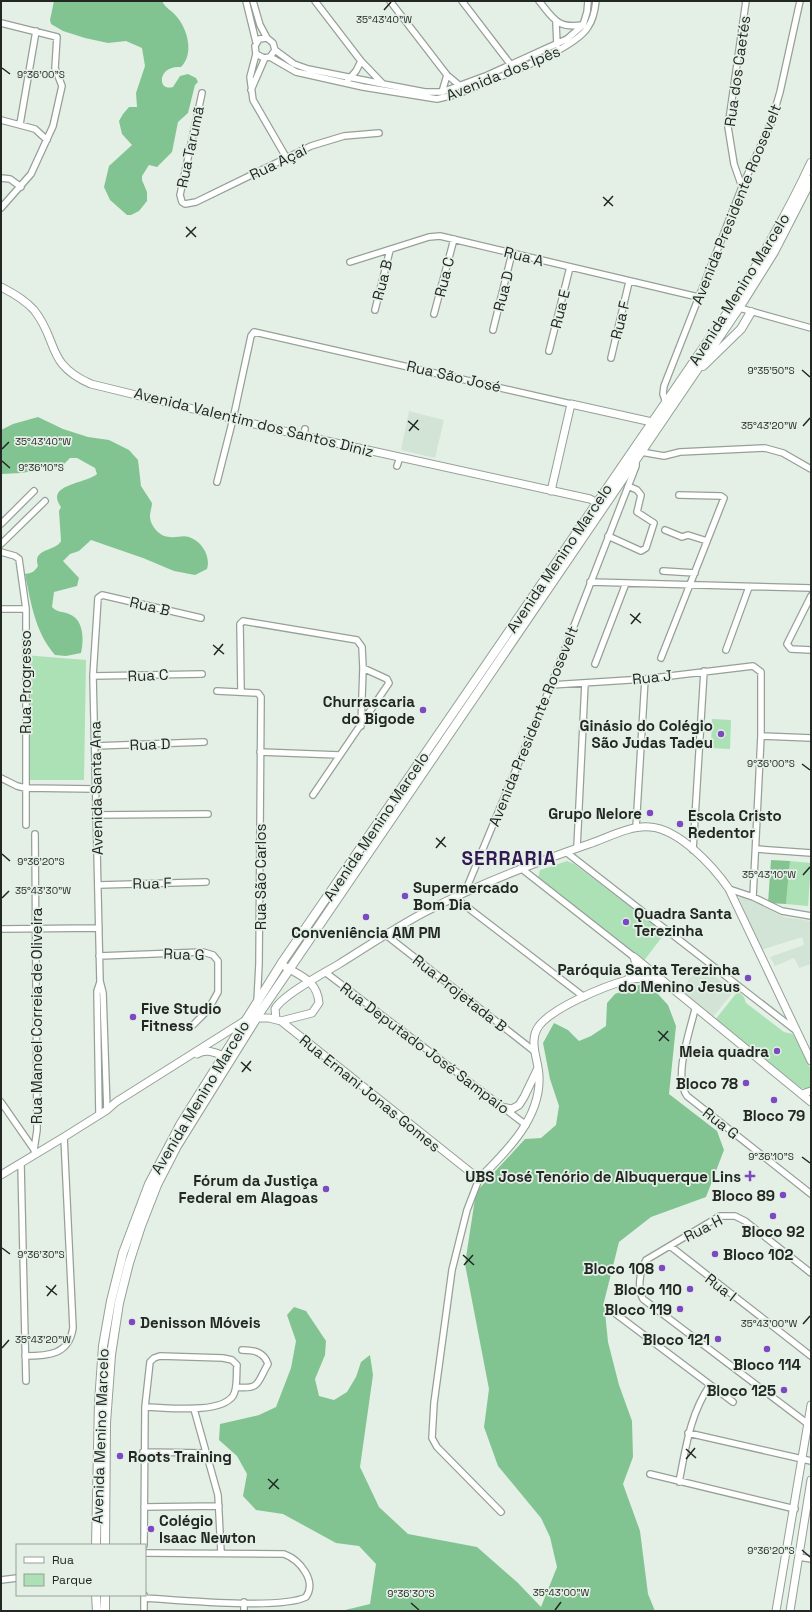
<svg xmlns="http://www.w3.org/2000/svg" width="812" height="1612" font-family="'Space Grotesk',sans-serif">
<rect width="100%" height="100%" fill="#e4f0e6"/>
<path fill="#d2e4d5" d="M409,411l35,9 -9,38 -34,-8z
M742,896l42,21 27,4v43l-12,4 -5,-10 -19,8 -5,-9 34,-12 -2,-8 -41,13 -22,-52z
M700,965l34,26 -21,26 -33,-26z"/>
<path fill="#abe1b5" d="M24,655l62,5 -2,120h-58z
M712,719l19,1 -1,29 -19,-1z
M567,861l7,3 91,69 -22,29 -105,-84 2,-8z
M790,861l21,2 -3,43 -22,-2z
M738,991l6,6 2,6 38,29 9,2 18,36v17l-4,2 -6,-1 -86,-68z"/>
<path fill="#82c491" d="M54,1h108c4,8 10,9 15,16 11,13 17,37 4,50 -24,-2 -24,25 -8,20l7,-11 8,-2 8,4 2,4 -3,3 -7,28 -10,9 -6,30 -15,15 -8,-2 -7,11v4l5,12v9l-8,10 -8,4h-4l-17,-15 -6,-13 5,-21 23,-21 -10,-11 -3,-13 4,-7 6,-7h8l-1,-14 9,-27 -3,-18 -16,-7 -18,2 -23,-5 -22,-7 -12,-7 -1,-4z
M38,417l25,12 25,8 21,3 20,10 9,10 3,26 11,17c0,4 -2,9 -2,13 0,10 10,21 20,21 6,1 13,-2 19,0 13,4 22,20 18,32l-12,6 -21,-4 -31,-13 -52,-18 -12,11 -9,3 -7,7 16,17 -2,8 -23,6 -2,15c6,6 10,4 17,7 15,5 15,26 12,39l-15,3 -11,-1c-20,-23 -24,-52 -30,-81 7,-1 9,-2 13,-8 -6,-18 17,-14 23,-25l-2,-30 2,-4c-17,-23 25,-23 36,-33l-2,-6 -18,-10h-7l-9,9 -7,2h-13l-19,4 -21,1v-44l12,-6z
M647,982l21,23 8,21 -7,68 48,37 7,19 -18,47 -55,20 -32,25 -15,60 4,40 11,43 13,36 1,36 -10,27 17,47 8,63 7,17h-314l29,-7 6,-40 -17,-18 -23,-3 -53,-29 -27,-4 -13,-14 4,-22 -10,-18 -18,-16 1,-16 39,-9 17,-8 15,-39 5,-27 -9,-26 7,-8 12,4 20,30 -1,14 -10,24 4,17 15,4 13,-8 9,-15 5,-15 9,-7 3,20 -13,92 19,40 29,27 69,13 40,35 24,25 16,-40 -7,-30 -9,-19 -43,-52 -14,-39 5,-38 -24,-125 11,-72 49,-53 16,-1 15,-13 3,-19 -9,-27 -7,-36 11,-20 14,7 11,11 12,-5 15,-10 1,-23 8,-9z"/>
<path fill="#83c491" d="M771,860l19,1 -4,43 -18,-1z"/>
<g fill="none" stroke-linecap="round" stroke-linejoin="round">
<g stroke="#95a097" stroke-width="8">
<path id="minor" d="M246,1l10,41
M253,1l7,24 7,13
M315,1l46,60 22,23
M390,1l57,74 12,10
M462,1l49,64
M539,1c14,17 18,28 43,24
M1,23l56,14 -2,31 7,18 -9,40 -22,48 -30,34
M556,23l1,22
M275,50l-5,7 -6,1 -8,-4 -1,-8 4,-7 8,-1 6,5 2,7 19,14 14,5 75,15 42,8h17l46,-17 79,-36 16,-14 4,-13 1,-11
M256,54l-6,23 3,23 33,57
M270,57l26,15 67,15 74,12 21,-5c29,-13 115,-42 130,-67 5,-7 7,-17 8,-26
M348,80l8,-9 5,-10
M251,90l14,-32
M442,92l5,-17
M202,93l-22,102 2,7 3,2 11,-2 115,-56 33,-10 35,-3
M1,120l34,9 12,11
M20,124l16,-93
M1,178l9,1 11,8
M742,187l-8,-23 -6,-37 18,-126
M350,262l79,-25 11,-1 258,61
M736,307l75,21
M375,310l15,-60
M434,314l20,-75
M493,330l19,-77
M549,351l21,-84
M611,358l18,-76
M666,403l-3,-9 1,-8 78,-199 29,-64 9,-31 20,-91
M304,436l1,-7
M641,452l23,4 16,-4 85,-4 18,5 28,16
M397,466l3,-9
M217,482l16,-63 18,-83 3,-4 317,72
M1,524l33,-33
M665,530l17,7 6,-2 19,6
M608,536l33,15 5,-3 8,-25 -17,-11 4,-17 -4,-5 -9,-4
M1,544l44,-43
M1,552l14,4 4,3 7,50v216
M663,571l32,2
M590,582l221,6
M811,596l-24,48 4,5 20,1
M1,609h25
M726,650l23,-63
M661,658l63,-160 -3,-2 -42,-1
M595,664l31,-81
M93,676l109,-2
M551,685l94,-6 108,-13 8,6v64l-8,161
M217,691l41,2 3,4 -2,267 -2,38
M241,691l-1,-67 3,-3 114,19 5,7 1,21 -2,58
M761,736l50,2
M95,746l109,-4
M260,752l79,3
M1,778l16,8 8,2 69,1
M313,795l76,-112 -2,-4 -24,-11
M96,815l112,-1
M636,828l9,-149
M577,848l8,-165
M756,849l55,4
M693,850l11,-179
M566,852l228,177
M522,869l112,88
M99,885l107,-3
M729,889l24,8 29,14 29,5
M465,892l86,-207 85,-219v-5
M454,897l130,100
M1,929l98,-1
M386,935l148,116
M99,956l104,-4 10,3 5,6v31l-10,18 -15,15
M325,972l201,153
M695,1009c-5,22 -22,68 -8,87l124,98
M1,1102l34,49
M107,1110l-4,-117 -3,-12 -7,-305 5,-78 4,-3 99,23
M99,1115l-2,-124 3,-9
M34,1150l3,-20 -2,-296
M21,1165l5,216
M479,1179l-12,31 -15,60 -18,133 -2,35 5,9 64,65
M670,1246l141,110
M616,1314l117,88
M25,1356c23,0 44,-1 48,-28l-9,-191
M236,1387c25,3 21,-5 32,-23 -4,-12 -14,-14 -26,-14
M194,1409l24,86 3,57
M808,1424l-165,-125c-6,-10 -3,-30 3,-39l74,-44h15l10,5 66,52
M688,1433l123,28
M143,1452l63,1
M650,1474l145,35
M679,1482c7,-35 11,-68 31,-97
M144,1507l75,-1
M144,1545l1,-138 5,-45 4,-4 6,-2 63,2 9,2 5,5c-1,10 1,23 -4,31 -14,19 -68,11 -88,11
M799,1557l12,2
M1,1580l16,-2
M144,1598c34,2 136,12 162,-1 11,-16 -6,-37 -22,-43l-139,-1
M144,1611v-16
M244,1611v-9"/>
</g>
<g stroke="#95a097" stroke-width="9">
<path id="tertiary" d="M1,287c12,6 24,13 33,23 25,31 11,54 57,74l213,52 286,63 11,6
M551,491l20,-87 81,18
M634,957l177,145
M628,979l9,-12 -3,-10
M257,1018h12l12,3 198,158c27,-27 62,-61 60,-102 0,-16 -10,-33 -2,-48 11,-20 68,-43 90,-49 10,-3 23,-1 34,0
M276,1019l-1,-10c7,-14 49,-36 64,-45 29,-18 57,-37 88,-53 51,-27 107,-48 162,-67 18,-6 41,-19 61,-17 29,2 63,39 79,62l82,172
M281,1021l31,-8 7,-10c-2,-24 -20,-27 -38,-39
M197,1054c12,-7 20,1 32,3
M802,1094l9,-3
M501,1107l11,2 7,-4 5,-8 14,-29
M1,1175l63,-38 43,-27 9,-8 130,-82
M776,1611l35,-206
M790,1611l21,-131"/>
</g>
<g stroke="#95a097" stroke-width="10">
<path id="primary" d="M703,366l38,-37 10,-17
M96,1545l3,-143 4,-56 8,-45 12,-48 26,-69 31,-59 103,-164 449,-655c28,-46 56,-93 79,-143
M105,1545l1,-122 5,-68 8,-52 10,-40 12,-37 16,-41 20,-39 84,-135 478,-703 35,-56 37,-72
M96,1595l1,16
M105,1595v16"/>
</g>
<use href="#minor" stroke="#fff" stroke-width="5.5"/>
<use href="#tertiary" stroke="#fff" stroke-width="7"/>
<use href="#primary" stroke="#fff" stroke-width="8"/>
</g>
<path fill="none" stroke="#222723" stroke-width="1.5" d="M384,10l7,-8M2,68l8,6M603,197l10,9M604,206l9,-10M186,227l10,10M186,237l10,-10M802,370l8,7M408,421l11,9M803,426l7,-8M409,431l9,-11M2,449l7,-7M2,461l8,7M630,614l11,9M631,624l9,-11M213,645l11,9M214,655l9,-11M802,764l8,6M436,838l10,9M436,848l9,-11M2,854l8,7M803,875l7,-8M2,898l7,-7M658,1031l11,10M659,1041l9,-10M241,1062l10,9M242,1072l9,-11M802,1157l8,6M2,1248l8,6M463,1255l11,10M464,1265l9,-10M46,1286l11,9M47,1296l9,-11M803,1324l7,-8M2,1348l7,-8M686,1449l10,9M686,1459l9,-11M268,1479l11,10M269,1489l9,-10M802,1550l8,7M411,1603l8,7M555,1610l6,-8"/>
<g fill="#7d49c0" stroke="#e4f0e6" stroke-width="1.5">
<circle cx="423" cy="710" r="4"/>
<circle cx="721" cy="734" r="4"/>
<circle cx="650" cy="813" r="4"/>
<circle cx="680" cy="824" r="4"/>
<circle cx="405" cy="896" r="4"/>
<circle cx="366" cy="917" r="4"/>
<circle cx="626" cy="922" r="4"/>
<circle cx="748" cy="978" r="4"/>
<circle cx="133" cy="1017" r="4"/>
<circle cx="777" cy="1051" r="4"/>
<circle cx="746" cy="1083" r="4"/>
<circle cx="774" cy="1100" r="4"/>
<path d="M748 1170h4v4h4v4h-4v4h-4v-4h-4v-4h4z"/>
<circle cx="326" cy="1189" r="4"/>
<circle cx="783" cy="1195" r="4"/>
<circle cx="773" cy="1216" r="4"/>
<circle cx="715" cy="1254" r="4"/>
<circle cx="662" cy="1268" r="4"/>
<circle cx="690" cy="1289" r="4"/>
<circle cx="680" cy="1309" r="4"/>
<circle cx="132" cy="1322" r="4"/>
<circle cx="718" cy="1339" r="4"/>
<circle cx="767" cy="1349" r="4"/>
<circle cx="784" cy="1390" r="4"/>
<circle cx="120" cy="1456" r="4"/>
<circle cx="151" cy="1529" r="4"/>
</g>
<g text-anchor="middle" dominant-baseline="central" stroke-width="3.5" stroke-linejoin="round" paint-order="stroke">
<g font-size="15" fill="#222723" stroke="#e4f0e6">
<text transform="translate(737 71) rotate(-82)">Rua dos Caetés</text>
<text transform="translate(503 73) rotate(-22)">Avenida dos Ipês</text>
<text transform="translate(190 147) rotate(-78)">Rua Tarumã</text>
<text transform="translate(278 162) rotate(-26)">Rua Açaí</text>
<text transform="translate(736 204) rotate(-68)">Avenida Presidente Roosevelt</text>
<text transform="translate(524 256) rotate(14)">Rua A</text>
<text transform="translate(444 277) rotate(-76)">Rua C</text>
<text transform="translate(382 280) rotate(-76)">Rua B</text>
<text transform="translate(739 289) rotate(-58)">Avenida Menino Marcelo</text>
<text transform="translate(503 291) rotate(-76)">Rua D</text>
<text transform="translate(560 309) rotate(-76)">Rua E</text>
<text transform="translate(620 320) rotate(-76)">Rua F</text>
<text transform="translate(454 376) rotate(13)">Rua São José</text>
<text transform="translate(254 422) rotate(14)">Avenida Valentim dos Santos Diniz</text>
<text transform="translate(559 558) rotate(-56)">Avenida Menino Marcelo</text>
<text transform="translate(150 606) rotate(13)">Rua B</text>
<text transform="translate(148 675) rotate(-2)">Rua C</text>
<text transform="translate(652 677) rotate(-6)">Rua J</text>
<text transform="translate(25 682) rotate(-90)">Rua Progresso</text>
<text transform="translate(533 726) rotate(-68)">Avenida Presidente Roosevelt</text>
<text transform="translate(150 744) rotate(-2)">Rua D</text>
<text transform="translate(96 788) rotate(-91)">Avenida Santa Ana</text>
<text transform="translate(376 826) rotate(-56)">Avenida Menino Marcelo</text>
<text transform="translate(260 877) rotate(-90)">Rua São Carlos</text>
<text transform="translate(152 883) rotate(-1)">Rua F</text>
<text transform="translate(184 954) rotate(2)">Rua G</text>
<text transform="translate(460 993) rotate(38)">Rua Projetada B</text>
<text transform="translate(36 1016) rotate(-90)">Rua Manoel Correia de Oliveira</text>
<text transform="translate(425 1048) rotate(37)">Rua Deputado José Sampaio</text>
<text transform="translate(370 1093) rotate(39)">Rua Ernani Jonas Gomes</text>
<text transform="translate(200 1097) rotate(-59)">Avenida Menino Marcelo</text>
<text transform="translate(721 1123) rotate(38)">Rua G</text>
<text transform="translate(703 1228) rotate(-27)">Rua H</text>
<text transform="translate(721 1287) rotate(38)">Rua I</text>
<text transform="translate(100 1436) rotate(-88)">Avenida Menino Marcelo</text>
</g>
<g font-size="15" font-weight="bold" fill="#222723" stroke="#e4f0e6" text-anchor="end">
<text x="415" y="701">Churrascaria<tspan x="415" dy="17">do Bigode</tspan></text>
<text x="713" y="725">Ginásio do Colégio<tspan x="713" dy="17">São Judas Tadeu</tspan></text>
<text x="642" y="813">Grupo Nelore</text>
<text x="688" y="815" text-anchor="start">Escola Cristo<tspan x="688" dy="17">Redentor</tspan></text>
<text x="413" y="887" text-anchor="start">Supermercado<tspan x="413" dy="17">Bom Dia</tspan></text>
<text x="634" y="913" text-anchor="start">Quadra Santa<tspan x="634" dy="17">Terezinha</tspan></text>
<text x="366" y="932" text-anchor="middle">Conveniência AM PM</text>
<text x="740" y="969">Paróquia Santa Terezinha<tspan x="740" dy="17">do Menino Jesus</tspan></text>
<text x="141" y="1008" text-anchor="start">Five Studio<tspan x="141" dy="17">Fitness</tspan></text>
<text x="769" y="1051">Meia quadra</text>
<text x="738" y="1083">Bloco 78</text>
<text x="774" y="1115" text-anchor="middle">Bloco 79</text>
<text x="741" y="1176">UBS José Tenório de Albuquerque Lins</text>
<text x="318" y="1180">Fórum da Justiça<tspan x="318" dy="17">Federal em Alagoas</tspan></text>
<text x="775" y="1195">Bloco 89</text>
<text x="773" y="1231" text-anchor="middle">Bloco 92</text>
<text x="723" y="1254" text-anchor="start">Bloco 102</text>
<text x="654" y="1268">Bloco 108</text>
<text x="682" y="1289">Bloco 110</text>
<text x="672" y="1309">Bloco 119</text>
<text x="140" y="1322" text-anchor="start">Denisson Móveis</text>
<text x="710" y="1339">Bloco 121</text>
<text x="767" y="1364" text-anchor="middle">Bloco 114</text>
<text x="776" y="1390">Bloco 125</text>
<text x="128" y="1456" text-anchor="start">Roots Training</text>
<text x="159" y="1520" text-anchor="start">Colégio<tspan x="159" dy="17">Isaac Newton</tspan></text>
</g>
<g font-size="19" font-weight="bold" letter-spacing="1" fill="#331953" stroke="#e4f0e6">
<text x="509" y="858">SERRARIA</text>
</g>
</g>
<g font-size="10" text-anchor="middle" fill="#222723" stroke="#e4f0e6" stroke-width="3.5" stroke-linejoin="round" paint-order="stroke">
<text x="384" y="23">35°43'40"W</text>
<text x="41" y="78">9°36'00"S</text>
<text x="771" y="374">9°35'50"S</text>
<text x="769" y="429">35°43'20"W</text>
<text x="43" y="445">35°43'40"W</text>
<text x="41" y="471">9°36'10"S</text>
<text x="771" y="767">9°36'00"S</text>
<text x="41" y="865">9°36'20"S</text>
<text x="769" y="878">35°43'10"W</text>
<text x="43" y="894">35°43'30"W</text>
<text x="771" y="1160">9°36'10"S</text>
<text x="41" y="1258">9°36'30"S</text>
<text x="769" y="1327">35°43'00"W</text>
<text x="43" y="1343">35°43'20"W</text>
<text x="771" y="1554">9°36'20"S</text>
<text x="561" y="1596">35°43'00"W</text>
<text x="411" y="1597">9°36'30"S</text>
</g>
<rect width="812" height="1612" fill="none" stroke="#222723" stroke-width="4"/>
<rect x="16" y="1544" width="130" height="52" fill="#e4f0e6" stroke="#96a098"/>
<rect x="24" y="1557" width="20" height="6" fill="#ffffff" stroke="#96a098"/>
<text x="52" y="1564" font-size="12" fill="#222723">Rua</text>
<rect x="24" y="1574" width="20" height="12" fill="#abe1b5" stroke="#96a098"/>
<text x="52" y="1584" font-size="12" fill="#222723">Parque</text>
</svg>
